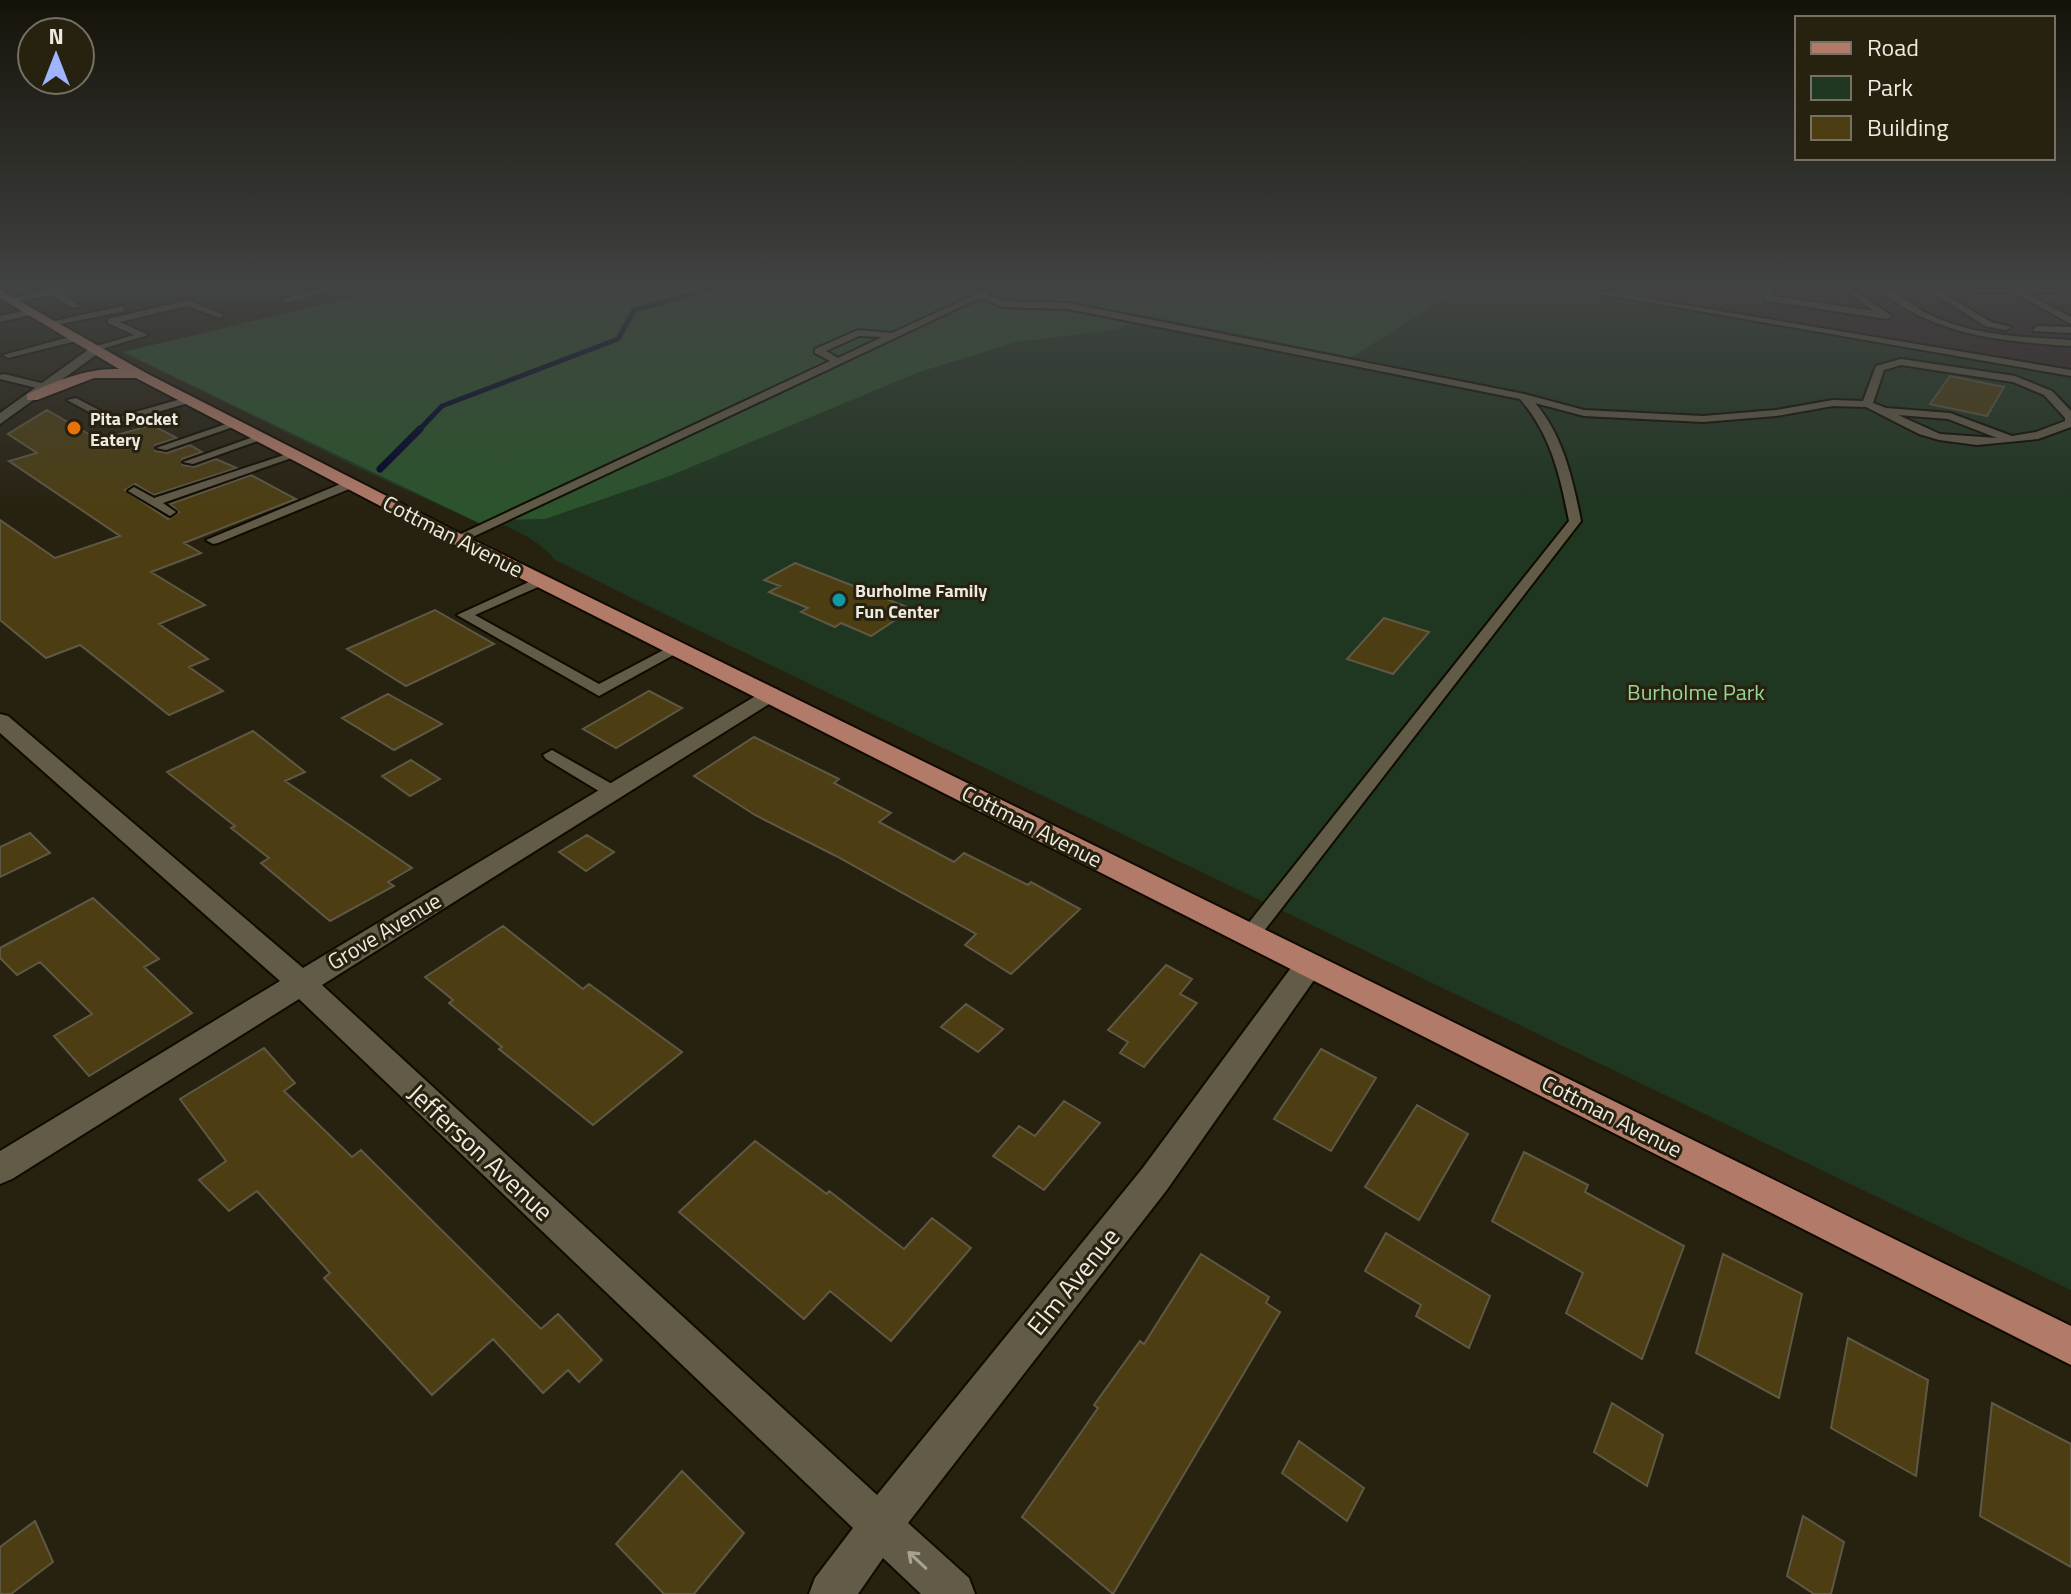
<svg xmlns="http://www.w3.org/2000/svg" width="2071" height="1594" font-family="'Titillium Web',sans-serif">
<rect width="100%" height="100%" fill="#272110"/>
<path fill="#362226" d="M1589,289h482v80l-411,-69z"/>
<path fill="#1f3620" d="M388,289h1175l508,87v914l-1386,-666 -130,-64c-17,-21 -40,-30 -64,-40l-10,4 -121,-55 -237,-117z"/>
<path fill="#2b542c" d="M388,289h1072l-108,68 -208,-42 -24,14 -104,13 -97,30 -252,105 -122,42 -55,1 -9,4 -358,-172z"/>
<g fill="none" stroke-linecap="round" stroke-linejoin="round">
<path stroke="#000529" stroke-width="5" d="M418,431l24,-25 176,-67 16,-29 77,-21"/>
<path stroke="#000529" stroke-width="7" d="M380,469l40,-40"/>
</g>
<path fill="#4c3e12" stroke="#5e5845" stroke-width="2" d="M1950,376l54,11 -17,29 -57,-12z
M47,410l52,30 53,-15 25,13 -22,7v6l12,2 23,-8 12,7 -20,7v6l12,2 22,-8 21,9 -83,27 -19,-11 -10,6 43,29 11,-7 -9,-8 81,-29 45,24 -112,44 17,10 -50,19 54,33 -46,19 49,35 -19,8 34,24 -54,24 -89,-70 -34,13 -46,-38v-100l55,38 65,-22 -111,-75 28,-8 -29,-19z
M795,563l117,46 -41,27 -30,-13 -6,4 -34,-15 7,-4 -39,-16 11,-6 -16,-6z
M435,610l59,34 -88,42 -59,-37z
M1384,618l45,14 -36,42 -46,-15z
M649,691l33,17 -66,40 -33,-19z
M388,694l54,30 -48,26 -52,-32z
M253,731l52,41 -20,9 127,87 -24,14 6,4 -64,35 -69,-58 8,-5 -38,-30 4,-2 -68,-54z
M754,737l85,42 -5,4 57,30 -12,9 75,40 10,-9 64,32 3,-3 49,27 -69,65 -46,-29 11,-11 -140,-78 -81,-41 -61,-39z
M411,760l29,19 -30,17 -28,-20z
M30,833l20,20 -50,24v-30z
M587,835l27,17 -28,19 -27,-19z
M93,898l66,61 -15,8 48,46 -103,63 -35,-40 38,-22 -52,-52 -23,13 -17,-17v-10z
M503,926l80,63 6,-5 93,68 -89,73 -94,-76 3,-2 -53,-44 4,-3 -28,-23z
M1166,965l26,14 -12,15 17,9 -53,64 -24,-14 8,-11 -20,-12z
M966,1004l37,25 -25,23 -37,-25z
M264,1048l31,35 -11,8 68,66 9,-7 180,179 17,-15 44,46 -23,22 -11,-12 -25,23 -50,-54 -61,56 -108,-117 6,-5 -73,-82 -28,20 -30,-31 27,-19 -46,-62z
M1321,1049l55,29 -45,73 -57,-32z
M1064,1101l36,22 -56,67 -51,-34 26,-30 16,10z
M1417,1105l51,29 -49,86 -54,-33z
M755,1141l72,53 2,-3 75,58 28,-31 39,30 -80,93 -61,-50 -26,28 -125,-107z
M1524,1152l64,33 -3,7 99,54 -42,113 -76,-46 17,-40 -91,-52z
M1386,1233l104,63 -21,52 -53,-32 5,-11 -56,-34z
M1201,1254l68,43 -3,6 14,9 -167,282 -91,-77 76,-109 -4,-3 46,-64 4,3z
M1723,1254l79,40 -23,104 -83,-45z
M1848,1338l80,42 -12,96 -85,-48z
M1612,1403l51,32 -16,51 -53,-34z
M1992,1403l79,41v123l-91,-51z
M1299,1441l65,47 -17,33 -65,-48z
M682,1471l62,62 -50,61h-30l-48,-50z
M1803,1516l41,26 -13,52h-17l-27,-18z
M35,1521l18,41 -42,32h-11v-47z"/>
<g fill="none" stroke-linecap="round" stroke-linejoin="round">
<g stroke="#100a00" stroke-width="4">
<path id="lane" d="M50,289h6l24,17 -7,2 -23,-15z
M141,289h9l-4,3z
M987,289l8,1 -8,5 17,6 64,2 456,91 60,16 119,6 73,-6 57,-10 30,1 13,-35 25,-7 114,17 37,15 19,20v16l-33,12 -61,6 -38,-5 -20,-6 -53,-27 -33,-1 -57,10 -73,6 -119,-6 -49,-13c28,32 38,77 46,118l-324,419h-14l-3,-5 3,-5 326,-409c-9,-46 -18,-86 -49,-122l-452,-90 -65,-2 -23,-9 -518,244 -12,-3 380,-178 -15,-8v-4l43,-19 34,3zM859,336l23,1 -44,21 -12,-7zM1901,365l112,17 31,13 21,23v3l-29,11 -24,4 -62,-23 -64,-5 -13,-5 11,-33zM1898,415l50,4 49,19 -57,-4z
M1573,289h16l482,81v6z
M1762,289h9l4,4 -2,3 101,15 -31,-22h9l40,27 -5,3 -119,-18 -4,-3 2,-4z
M1878,289c17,-1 33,16 48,24 45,23 96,24 145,27v6c-70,-5 -137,-10 -193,-57z
M1927,289h9l55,33 20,5 -5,3 -21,-4z
M1972,289h90l-4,3h-34l47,25v7l-58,-32h-37z
M188,300l36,15 -4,3 -33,-12 -67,16 28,13 -53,16 -5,-3 44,-13 -26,-12v-4z
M122,306l3,5 -74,15 -5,-3z
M33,309l3,5 -36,8v-6z
M2036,326l35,1v6l-38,-2z
M77,335l3,1v4l-72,18 -5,-3z
M4,374l45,11 1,2 -5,3 -45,-11v-4z
M188,397l5,3 -1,2 -79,23 -46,-25 9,-2 38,20z
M229,423l10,2 -73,25 -10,-2z
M256,436l10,2 -73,26 -10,-2z
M290,453l10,2 -137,48 13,9 -6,4 -42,-25 6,-4 20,11z
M350,480l6,4 -2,3 -136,56 -5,1 -7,-4z
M542,576l7,4 -2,3 -72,32 124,69 74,-39h10l3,3 -87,48 -142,-81z
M552,750l67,38 3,4 -3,4h-12l-61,-37 -3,-4z"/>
</g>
<g stroke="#100a00" stroke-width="4">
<path id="street" d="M52,289h21l-61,14 -6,-3z
M319,289h18l-51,14 -6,-3z
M92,347l11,3 -103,74v-11z
M769,688l8,1 3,5 -3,5 -455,286 555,510 265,-326 157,-212 10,-3 10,3 4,8 -4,8 -153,218 -258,332 61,55 6,16h-54l-38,-36 -25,36h-49l6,-16 38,-50 -554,-529 -287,180 -12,5v-33l280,-170 -280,-248v-19l8,2 295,252z"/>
</g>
<g stroke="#100a00" stroke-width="4">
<path id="primary" d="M0,290l148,84 315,161 1608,791v39l-1620,-822 -315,-165h-42l-57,22h-10v-6c30,-13 59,-26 92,-25l-119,-71z"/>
</g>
<use href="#lane" fill="#615b48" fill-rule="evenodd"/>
<use href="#street" fill="#615b48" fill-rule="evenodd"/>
<use href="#primary" fill="#b27b69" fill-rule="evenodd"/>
</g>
<defs><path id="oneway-shaft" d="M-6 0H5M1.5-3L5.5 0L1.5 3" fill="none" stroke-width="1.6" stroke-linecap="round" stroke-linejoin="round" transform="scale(2)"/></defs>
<use stroke="#a8a294" href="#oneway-shaft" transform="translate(917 1560) rotate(-137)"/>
<linearGradient id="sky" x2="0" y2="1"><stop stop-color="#151209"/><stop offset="0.56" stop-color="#414342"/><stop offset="1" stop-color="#414342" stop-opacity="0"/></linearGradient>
<rect width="2071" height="512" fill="url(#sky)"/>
<circle fill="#e8710a" stroke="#272110" stroke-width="3" cx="74" cy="428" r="8"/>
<circle fill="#0f9aa8" stroke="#272110" stroke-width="3" cx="839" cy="600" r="8"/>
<g text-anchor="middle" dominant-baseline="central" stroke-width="6" stroke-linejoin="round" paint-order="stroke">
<g font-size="18" font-weight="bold" fill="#eeeae0" stroke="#272110" text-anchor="start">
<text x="90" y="418">Pita Pocket<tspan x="90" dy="21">Eatery</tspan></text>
<text x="855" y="590">Burholme Family<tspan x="855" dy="21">Fun Center</tspan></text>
</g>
<g font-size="22" fill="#eeeae0" stroke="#272110">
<text transform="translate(453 536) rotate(27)">Cottman Avenue</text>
<text transform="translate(1032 826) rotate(27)">Cottman Avenue</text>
<text transform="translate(384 931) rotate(-31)">Grove Avenue</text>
<text transform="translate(1612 1116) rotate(27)">Cottman Avenue</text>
</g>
<g font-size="22" fill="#97d696" stroke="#272110">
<text x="1696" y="692">Burholme Park</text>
</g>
<g font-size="26" fill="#eeeae0" stroke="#272110">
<text transform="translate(481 1152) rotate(43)">Jefferson Avenue</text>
<text transform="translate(1073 1281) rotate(-51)">Elm Avenue</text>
</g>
</g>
<rect x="1795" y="16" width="260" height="144" fill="#272110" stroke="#777163" stroke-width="2"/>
<rect x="1811" y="42" width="40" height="12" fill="#b27b69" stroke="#777163" stroke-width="2"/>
<text x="1867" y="56" font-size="24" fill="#eeeae0">Road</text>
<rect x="1811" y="76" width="40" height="24" fill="#1f3620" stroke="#777163" stroke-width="2"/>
<text x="1867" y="96" font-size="24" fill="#eeeae0">Park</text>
<rect x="1811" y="116" width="40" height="24" fill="#4c3e12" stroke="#777163" stroke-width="2"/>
<text x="1867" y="136" font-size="24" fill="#eeeae0">Building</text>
<g transform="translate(56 56)"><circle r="38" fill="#272110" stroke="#777163" stroke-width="2"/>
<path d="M0-6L14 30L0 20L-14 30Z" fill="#9eb4fd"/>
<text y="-12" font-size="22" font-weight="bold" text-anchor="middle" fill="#eeeae0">N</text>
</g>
</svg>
